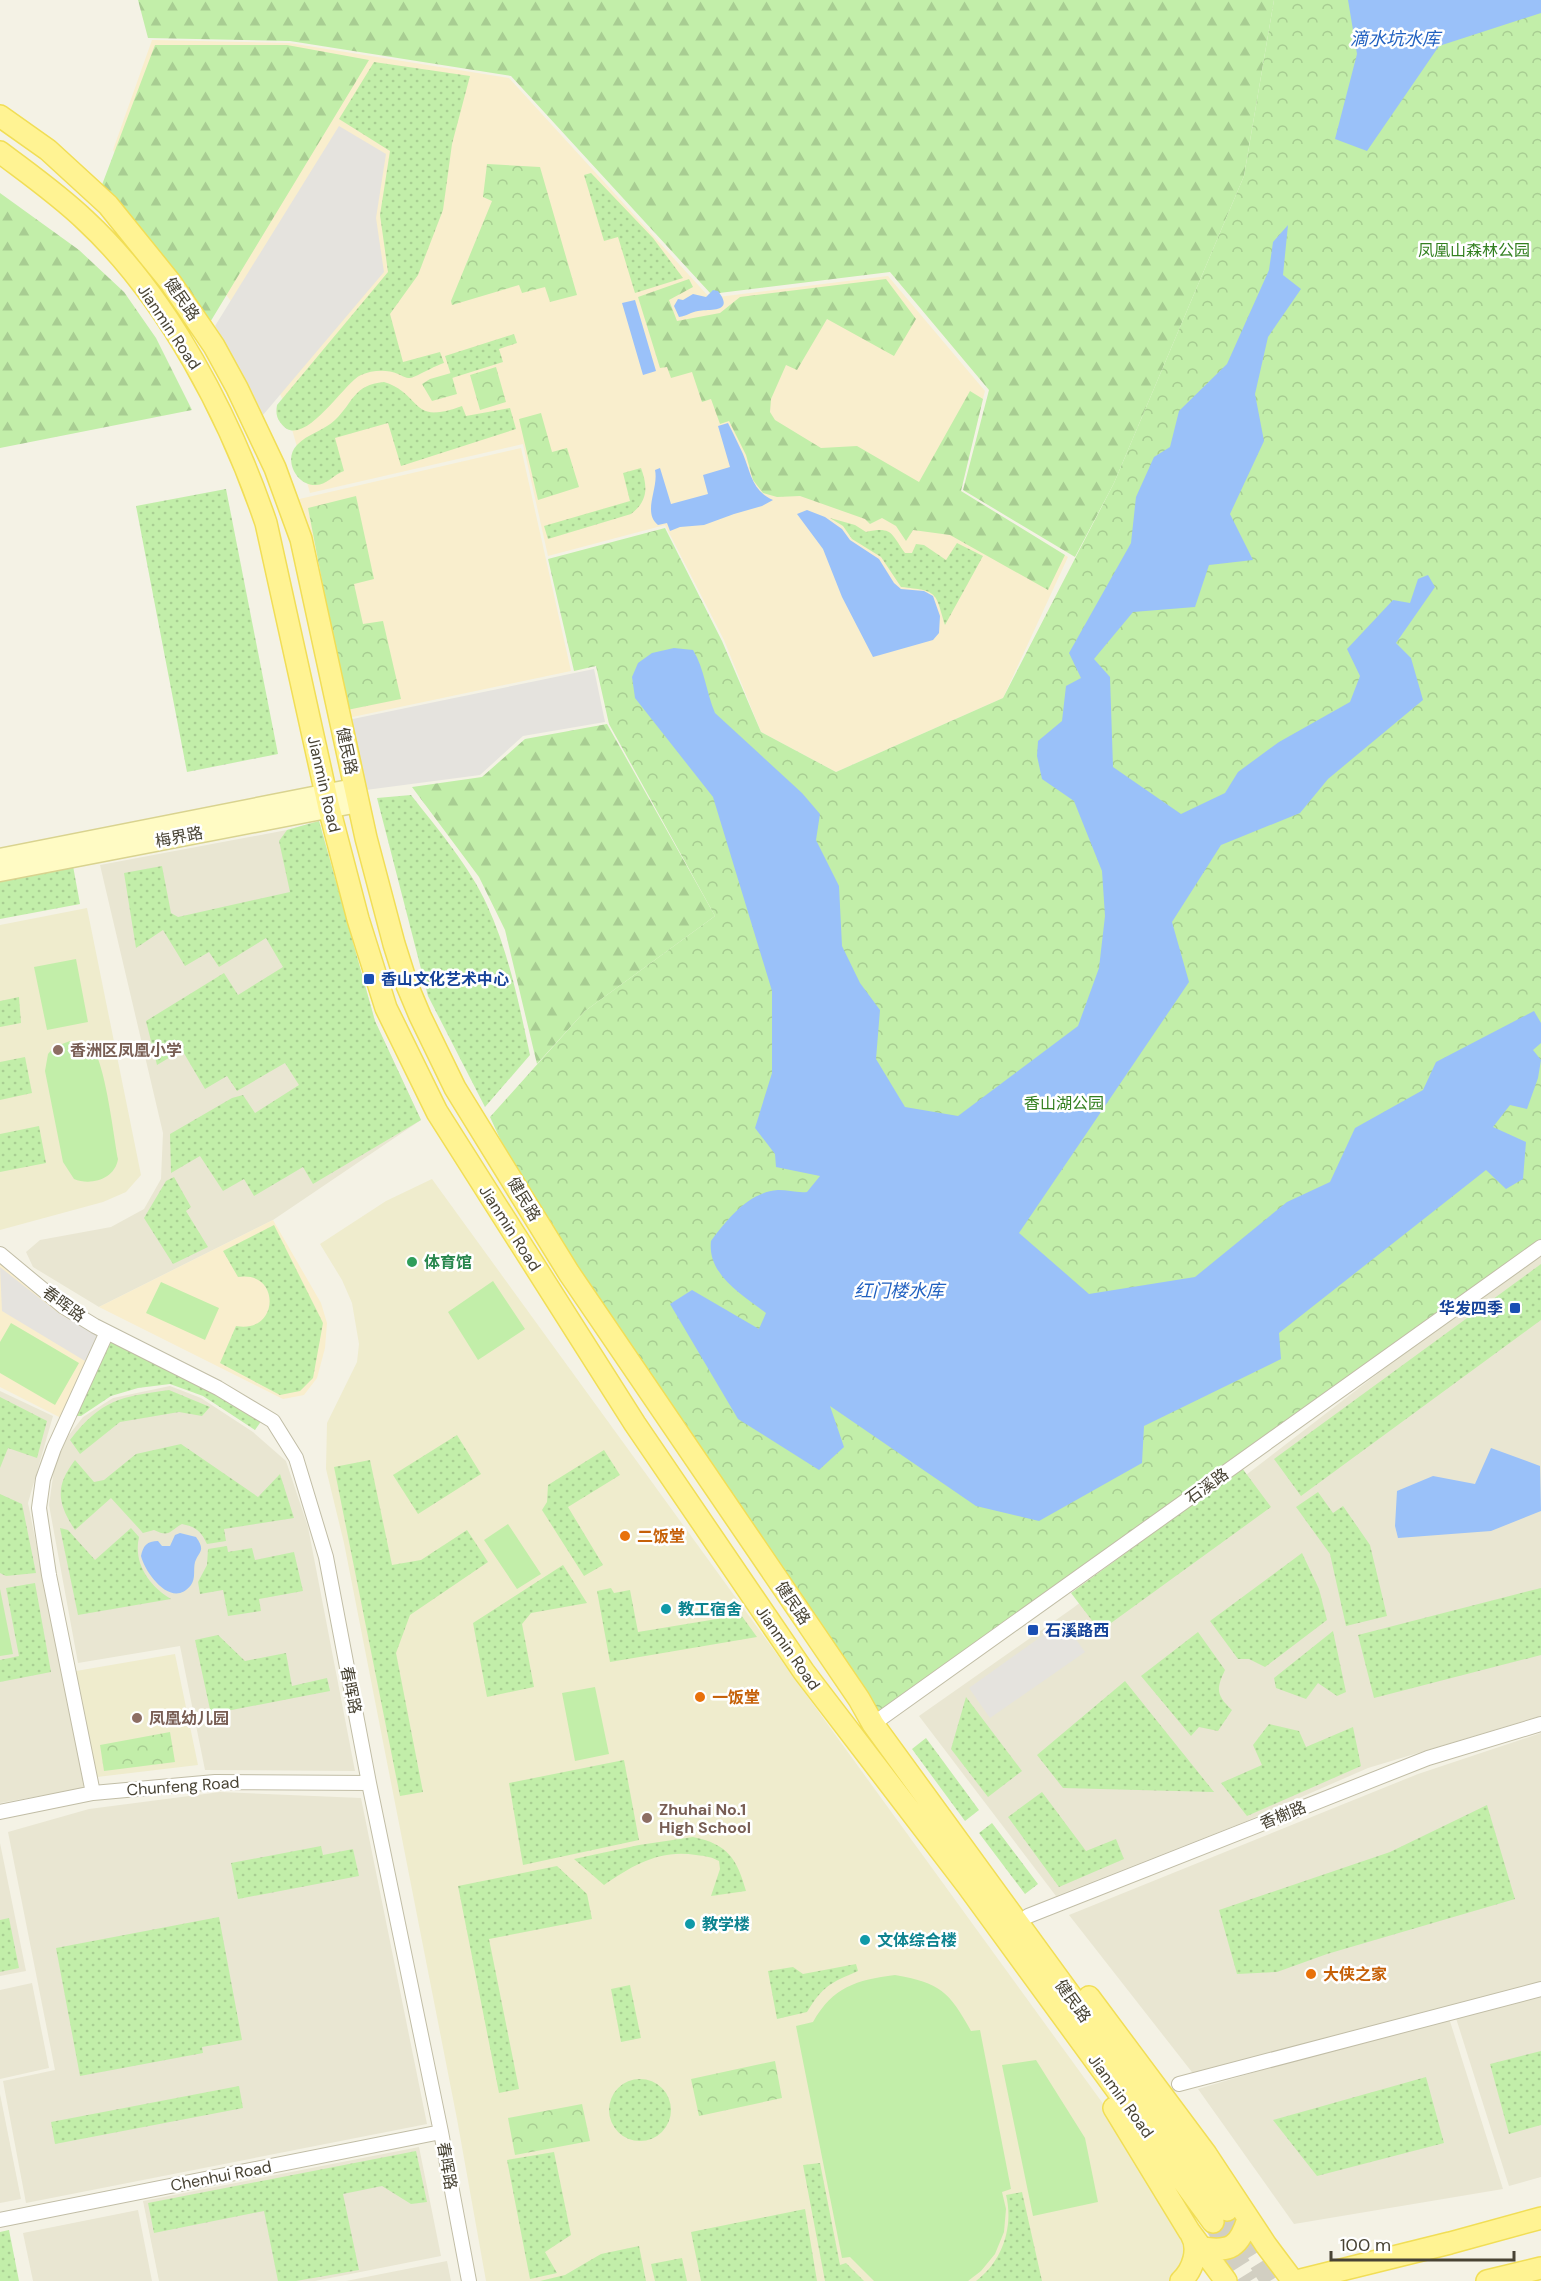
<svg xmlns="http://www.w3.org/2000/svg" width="1541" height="2281" font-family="'DM Sans','Noto Sans SC',sans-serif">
<defs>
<pattern id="grass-dots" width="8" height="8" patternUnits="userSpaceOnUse" patternTransform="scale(1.5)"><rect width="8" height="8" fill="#c2eea9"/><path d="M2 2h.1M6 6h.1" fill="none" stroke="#a8cd92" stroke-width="1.8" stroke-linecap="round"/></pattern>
<pattern id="forest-firs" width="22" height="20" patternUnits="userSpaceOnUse" patternTransform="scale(1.5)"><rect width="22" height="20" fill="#c2eea9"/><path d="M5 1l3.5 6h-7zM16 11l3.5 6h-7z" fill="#a8cd92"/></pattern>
<pattern id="park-crowns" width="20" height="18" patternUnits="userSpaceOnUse" patternTransform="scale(1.5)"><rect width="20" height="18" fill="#c2eea9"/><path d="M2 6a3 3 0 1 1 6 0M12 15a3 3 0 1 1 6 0" fill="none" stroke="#a8cd92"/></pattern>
</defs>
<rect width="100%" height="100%" fill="#f4f2e5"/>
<path fill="#e9e6d2" d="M319,821l56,200 46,99 -148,100 -174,87 -66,-40 -7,-15 14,-12 71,-13 33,-18 17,-30 2,-46 -63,-268 187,-35z
M1541,1248v468l-173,52 -124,54 -188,74 -137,-180 154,-108z
M170,1386l31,12 52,34 33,29 22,66 47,244 -150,-1 -25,-124 -102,17 -29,-158 5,-36 11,-29 18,-23 30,-19z
M0,1391l53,25 -25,87 57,285 -85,15z
M1541,1733v249l-346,94 -126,-161 349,-141z
M220,1792l141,6 66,326 -401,79 -23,-122 52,-11 -47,-238 81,-23z
M0,1843l26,128 -26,5z
M32,1983l17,85 -49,11v-89z
M1541,1993v184l-32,9 -54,-171z
M1448,2015l55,174 -209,35 -96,-135z
M0,2094l21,105 -21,4z
M419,2147l22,109 -126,25h-156l-16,-80z
M138,2210l14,71h-119l-10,-48z
M447,2261l4,20h-105z"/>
<path fill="#f9eecd" d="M152,40l137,3 220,35 201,220 178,-22 97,115 -26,102 109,64 -65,141 -167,74 -75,-40 -37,-92 -59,-115 -117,31 -25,-112 -213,49 -24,-85 -30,-72 -57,-79 -60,-69 -26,-38z
M521,448l50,223 -228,48 -48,-219z
M273,1220l48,83 6,20 -2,25 -8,30 -13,17 -21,4 -184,-92z
M0,1258l104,75 -41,86 -63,-32z"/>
<path fill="#efeccd" d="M87,908l54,267 -15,17 -23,10 -103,28v-305z
M432,1179l746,1028 12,36 -11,38h-693l-29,-162 -113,-576 -18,-74 1,-46 30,-61 2,-18 -7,-41 -10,-23 -22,-36 66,-43z
M175,1654l23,111 -101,12 -21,-106z"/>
<path fill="url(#grass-dots)" d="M374,62l96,14 -18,68 -9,66 -25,65 -28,39 13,48 37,-10 4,11c-8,2 -30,15 -34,15 -5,0 -7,-2 -12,-4 -11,-5 -26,-4 -37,1 -17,7 -60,80 -81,47 -4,-5 -4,-11 -3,-17l111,-133 -8,-57 10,-64 -51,-32z
M591,173l62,65 30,40 -48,15 -17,-56 -14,4 -20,-66z
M514,334l3,9 -18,6 4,13 -51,16 -7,-22z
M384,382c39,12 25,44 78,24l4,10 44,-8 6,21 -115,37 -13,-43 -53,15 9,33c-10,3 -17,14 -28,14 -20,1 -33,-26 -19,-40 10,-11 28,-15 38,-25 19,-18 18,-35 49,-38z
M641,468c7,19 7,33 -10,46l-83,25 -4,-13 86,-25 -7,-28z
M226,489l52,265 -91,18 -51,-266z
M830,518l25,7 11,7c27,-6 25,2 39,21h7l4,-9 8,1 22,15 11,-17 26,13 -38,69c-10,-34 -7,-34 -44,-38l-20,-30 -29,-18 -9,-13z
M411,795c26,33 59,72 76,110 22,48 32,99 43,150l-45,52 -57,-111 -51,-198z
M319,821l56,200 46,99 -108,64 -10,-17 -49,29 -10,-17 -21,12 -23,-35 -29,17 -1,-39 62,-36 11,-3 12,18 44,-28 -14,-22 -48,28 -10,-15 -22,13 -23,-39 -25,15 -11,-44 78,-48 14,22 45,-28 -17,-29 -47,29 -10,-15 -24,14 -22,-36 -27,18 -12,-75 38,-7 9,47 7,4 112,-25 -11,-51 8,-11z
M73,866l7,38 -80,15v-39z
M19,997l2,26 -21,4v-26z
M25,1057l7,36 -32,7v-38z
M39,1126l7,37 -46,9v-38z
M174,1177l17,30 -5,4 22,36 -35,17 -29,-46 22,-37z
M274,1225l49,98 -10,55 -13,13 -20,4 -60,-32 16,-37c44,8 45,-56 2,-49l-15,-26z
M1541,1264v56l-240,176 -27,-37z
M110,1339l105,50 47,31 -7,10 -52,-34 -33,-12 -32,4 -27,8 -30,20h-6z
M169,1390l41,17 -8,9 -23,-4 -59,10 -40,32 -10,-14c32,-41 50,-43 99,-50z
M0,1397l47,24 -10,37 -29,-10 -8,20z
M457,1435l24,39 -63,40 -25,-39z
M181,1444l77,53 22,-23 14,44 -70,11 2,12 -19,3c-6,-13 -11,-17 -25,-20 -13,7 -12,14 -28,6l-11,3 -32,-35 -36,32c-18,-27 -20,-44 0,-70l19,22 10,-2 32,-26z
M604,1450l16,25 -52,32 35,58 -19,11 -42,-66 5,-8 1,-17z
M370,1460l22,105 29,-5 46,-30 21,32 -78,53 -14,38 27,139 -23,4 -66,-329z
M1242,1468l29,39 -171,124 -29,-38z
M1318,1492l15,21 10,-7 27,39 17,71 -41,10 -16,-72 -34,-47z
M0,1494l22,10 14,69 -30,3 -6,-3z
M60,1528l8,2 27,30 36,-32 8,9c-6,26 10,49 32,62l-93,16z
M227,1546l1,6 24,-4 3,12 39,-8 9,39 -44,8 2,12 -33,5 -5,-26 -23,4 -2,-12 9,-17 1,-16z
M1302,1553l17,36 8,31 -62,47 -16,-8h-11l-28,-38z
M563,1565l24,38 -56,10 -9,11 12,63 -47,10 -14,-74z
M35,1583l16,89 -51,10v-22l19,-4 -13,-68z
M611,1588l3,5 16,-3 8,42 103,-17 16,22 -147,25 -13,-71z
M1541,1588v67l-167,43 -16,-63z
M1333,1631l13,61 -9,4 -19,-13 -12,16 -30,-11 -2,-10z
M1198,1632l27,38c-9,19 -9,25 7,40l-14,21 -19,-4 -8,9 -50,-60z
M218,1635l27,26 41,-8 6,33 35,-8 3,13 -119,23 -16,-74z
M1125,1681l89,111 -151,-4 -26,-33z
M966,1697l56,74 -34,26 -37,-48z
M1269,1724l30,7 7,16 47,-20 8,39 -114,50 -26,-33 41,-18 -9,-20z
M926,1738l53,72 -14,11 -53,-72z
M624,1760l15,80 -116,25 -14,-82z
M1042,1792l44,59 30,-12 8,20 -65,28 -51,-70z
M1487,1805l28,94 -188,55 -50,18 -40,2 -18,-64 171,-58z
M992,1823l46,61 -13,10 -46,-61z
M693,1837c35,7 44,22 53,54l-35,5 9,-27 -1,-8c-7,-4 -14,-5 -23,-6 -36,-6 -63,10 -92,30l-30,-26 65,-14z
M321,1846l2,9 30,-6 6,27 -121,23 -7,-36z
M557,1866l30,28 5,25 -103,20 30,150 -20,4 -41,-207z
M219,1917l23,123 -40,7 1,6 -123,23 -24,-128z
M9,1918l10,50 -19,4v-52z
M856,1964l2,7c-28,12 -35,15 -51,41l-30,7 -9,-48 25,-4 10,7z
M630,1985l11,53 -20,4 -10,-53z
M1541,2051v74l-32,9 -19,-70z
M1426,2077l18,66 -127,33 -44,-56z
M609 2110a31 31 0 1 1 62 0a31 31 0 1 1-62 0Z
M239,2086l4,22 -188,36 -4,-22z
M416,2151l11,51 -16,2 -29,-18 -39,8 16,76 -63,11h-18l-14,-70 -110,22 -6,-30z
M554,2152l17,83 -26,17 12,21 -27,6 -23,-119z
M820,2163l20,102 6,-2 18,18h-39l-22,-116z
M1022,2192l20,89h-66c26,-19 38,-54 30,-86z
M805,2209l12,72h-116l-10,-49z
M9,2230l10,51h-19v-49z
M639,2246l7,35h-106l25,-6 36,-21z
M682,2258l5,23h-32l-4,-17z"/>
<path fill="url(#forest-firs)" d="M138,0h1136l-30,176 -130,307 -39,74 -112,-67 26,-100 -99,-118 -179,22 -200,-218 -221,-35 -142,-3z
M155,45h132l82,15 -160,264 -109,-134z
M0,193l79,57 45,42 32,46 36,72 -192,38z
M689,279l4,8 -24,13 8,21 43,-8 20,-16 146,-18 30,40 -22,37 -67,-37 -30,51 -11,-5 -15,34 -1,13 5,8 46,28 36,-2 62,36 51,-91 13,8 -22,92 104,64 -17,35 -98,-55 -37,-5 -7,11 -10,-15 -14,-8 -12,6 -5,-5 -65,-23 -23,1 -14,-4 -10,-13 -7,-25 -17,-34 -9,3 -9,-25 -9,3 -10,-30 -21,6 -4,-11 -7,1 -22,-71z
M607,724l108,192 -130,95 -48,53 -32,-134 -26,-53 -67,-90 70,-10 43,-38z"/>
<path fill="url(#park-crowns)" d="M1274,0h267v1247l-668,477 -333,-498 -50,-109 95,-106 130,-95 -106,-192 -13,-58 -22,5 -26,-112 117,-31 57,113 39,91 75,40 167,-74 111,-215 130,-307z
M487,164l53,3 37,128 -27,7 -5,-15 -23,6 -3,-8 -67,20 -1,-4 41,-100 -9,-4z
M496,367l10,35 -26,8 -10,-35z
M451,373l6,21 -25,7 -10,-17 8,-5z
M541,413l11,39 15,-4 12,39 -41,13 -19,-81z
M356,496l18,83 -20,5 9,40 20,-3 18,78 -54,11 -39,-202z
M170,1732l5,30 -71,9 -4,-26z
M775,2061l7,37 -83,18 -8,-37z
M582,2104l8,37 -75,14 -7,-37z"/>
<path fill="#c2eea9" d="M76,959l12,63 -41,8 -13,-63z
M70,1041c7,0 16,2 22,7 13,13 22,90 26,111 -3,20 -27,27 -44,20l-11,-17 -18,-91 3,-17 6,-7z
M493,1281l32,48 -47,31 -30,-48z
M161,1282l58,26 -14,32 -59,-27z
M11,1323l68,40 -24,42 -55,-32v-31z
M508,1524l33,50 -24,15 -33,-49z
M0,1589l13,65 -13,2z
M595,1687l14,67 -34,7 -13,-68z
M895,1975c45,8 54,16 76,56l9,-1 31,159 -9,3 4,17 -2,23 -9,22 -14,17 -13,10h-94l-24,-24 -8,1 -46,-232 17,-4c20,-35 43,-42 82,-47z
M1036,2060l49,78 13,64 -65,14 -31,-151z"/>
<path fill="#e5e3de" d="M339,126l47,28 -10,64 8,54 -121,143 -12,-25 -36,-64z
M594,669l11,53 -82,14 -43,39 -122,16 -15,-70z
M0,1267l61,48 38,21 -14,25 -83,-50z
M1063,1621l22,31 -95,66 -21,-30z"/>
<path fill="#9ac1f9" d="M1348,0h193v13l-102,33 -72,105 -32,-12 22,-85z
M1288,225l-5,50 18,14 -33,48 -13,57 9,47 -34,73 23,46 -44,5 -14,42 -62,5 -39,47 16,18 3,90 68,47 44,-21 13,-21 41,-30 71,-40 10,-26 -13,-27 46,-49 17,3 8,-24 10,-4 7,12 -39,56 15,15 12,42 -95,79 -28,34 -79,32 -49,77 17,60 -170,251 70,61 106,-17 92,-75 43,-20 25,-54 68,-38 13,-28 98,-51 7,12v20l-8,7 8,10 -3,18 -11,31 -17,-4 -17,22 33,15 -3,37 -17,10 -20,-19 -207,163 2,26 -137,67 -2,37 -103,58 -63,-15 -146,-100 14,41 -25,23 -81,-51 -68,-115 22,-14 67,39 7,-16c-23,-18 -59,-38 -55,-72 16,-22 38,-49 67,-51 10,0 19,3 29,2l13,-16 -44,-9 -1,-13 -20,-26 17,-55v-82l-59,-194 -78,-99 -3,-21 6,-14 14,-10 22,-5 19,2c12,20 13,42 22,63l87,80 18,21 -4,26 23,46 3,60 18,37 20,27 -4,49 29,48 53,9 120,-90 21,-58 6,-52 -3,-45 -28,-70 -32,-22 -5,-23 1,-15 24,-20 4,-35 15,-8 -12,-25 62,-110 5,-46 18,-40 16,-10 9,-36 48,-47 42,-94 4,-28z
M713,290l5,1c17,22 -8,18 -20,20 -7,1 -11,5 -19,6l-5,-11 4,-7 5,1 10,-6 13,3z
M635,300l21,71 -13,4 -21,-72z
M728,423c5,10 10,20 15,31 8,19 9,37 30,46l-11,6 -28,8 -30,11 -24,2 -10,4 -3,-8 -9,2c-16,-13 1,-37 -3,-55l5,-2 11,36 37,-10 -5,-19 27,-8 -12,-41z
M807,510l18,7 17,12 8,11 29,19 15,24 7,6 23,2 9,5 7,20 -1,17 -6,7 -60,17 -31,-60 -19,-48 -26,-35z
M1491,1448l49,18 1,45 -50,20 -93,7 -3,-12 2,-35 36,-15 42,8z
M180,1533l16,4c10,14 3,14 -1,25 -2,8 1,16 -4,23 -19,25 -46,-12 -50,-29 2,-10 6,-15 17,-15l4,5h8l5,-11z"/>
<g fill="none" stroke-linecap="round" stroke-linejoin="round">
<path stroke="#d2cfc2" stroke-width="21" stroke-dasharray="21 10" stroke-linecap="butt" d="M1227,2210l44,71
M1213,2222l37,59"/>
<g stroke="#c1bda6" stroke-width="16">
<path id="street" d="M0,1254l64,53 31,19 123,62 55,33 23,37 30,99 43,226 72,349 28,149
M873,1724l668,-477
M93,1793l-44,-218 -10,-67 4,-29 11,-31 53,-116
M0,1812l93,-19 122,-11 154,1
M1028,1916l400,-158 113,-34
M1179,2084l362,-95
M0,2220l441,-88"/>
</g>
<g stroke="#d9d38f" stroke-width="21">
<path id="secondary" d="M0,858l354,-70
M0,872l358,-69"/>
</g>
<g stroke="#f1de56" stroke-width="24">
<path id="primary" d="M0,116l48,34 60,55 63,78 43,63 23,42 38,80 26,71 65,299 28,106 13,41 13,31 35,72 114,185 290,426 14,25 354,486
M0,152c29,22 59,43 85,68 83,77 145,197 181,303l63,285 29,111 28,89 51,104 198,312 169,248 163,213 246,337
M1089,1997l117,157 60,91 27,36
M1114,2108l75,123 37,50
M1202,2248c29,4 37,-1 46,-29
M1181,2281c12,-11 19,-32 10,-47
M1297,2281l153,-38 91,-25
M1487,2281l54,-13"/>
</g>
<use href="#street" stroke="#fff" stroke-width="14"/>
<use href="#secondary" stroke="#fffbc4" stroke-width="18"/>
<use href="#primary" stroke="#fff393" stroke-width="21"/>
</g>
<g fill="#1a4fb4" stroke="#fff" stroke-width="2">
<rect x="363" y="973" width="12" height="12" rx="3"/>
<rect x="1509" y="1302" width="12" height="12" rx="3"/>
<rect x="1027" y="1624" width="12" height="12" rx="3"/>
</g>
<g fill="#8d6e63" stroke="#fff" stroke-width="2">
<circle cx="58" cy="1050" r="6"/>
<circle cx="137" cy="1718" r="6"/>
<circle cx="647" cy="1818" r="6"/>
</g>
<circle fill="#2e9e5b" stroke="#fff" stroke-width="2" cx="412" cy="1262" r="6"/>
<g fill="#e8710a" stroke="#fff" stroke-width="2">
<circle cx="625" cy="1536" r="6"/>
<circle cx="700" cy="1697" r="6"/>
<circle cx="1311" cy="1974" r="6"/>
</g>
<g fill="#0f9aa8" stroke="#fff" stroke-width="2">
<circle cx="666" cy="1609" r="6"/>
<circle cx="690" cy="1924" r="6"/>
<circle cx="865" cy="1940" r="6"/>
</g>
<g text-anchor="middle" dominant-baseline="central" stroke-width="5" stroke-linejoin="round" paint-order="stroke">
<g font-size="16" fill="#338020" stroke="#fff">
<text x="1474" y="250">凤凰山森林公园</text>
<text x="1064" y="1103">香山湖公园</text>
</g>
<g font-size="16" fill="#484334" stroke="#fff">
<text transform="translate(182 299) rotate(55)">健民路</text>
<text transform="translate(169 327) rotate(56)">Jianmin Road</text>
<text transform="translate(347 751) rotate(78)">健民路</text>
<text transform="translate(324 784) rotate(77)">Jianmin Road</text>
<text transform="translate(179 837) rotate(-11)">梅界路</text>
<text transform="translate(524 1199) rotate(59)">健民路</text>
<text transform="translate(510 1228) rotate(57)">Jianmin Road</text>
<text transform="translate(64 1304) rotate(36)">春晖路</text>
<text transform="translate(1207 1486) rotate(-36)">石溪路</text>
<text transform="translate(793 1603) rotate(56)">健民路</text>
<text transform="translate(788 1648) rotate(55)">Jianmin Road</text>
<text transform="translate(351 1690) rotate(79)">春晖路</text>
<text transform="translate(183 1786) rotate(-4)">Chunfeng Road</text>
<text transform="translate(1283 1815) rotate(-22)">香榭路</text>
<text transform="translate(1073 2001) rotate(54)">健民路</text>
<text transform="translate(1121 2096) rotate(54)">Jianmin Road</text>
<text transform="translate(447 2166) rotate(80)">春晖路</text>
<text transform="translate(221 2176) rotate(-11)">Chenhui Road</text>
</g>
<g font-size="16" font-weight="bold" fill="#164399" stroke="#fff" text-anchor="start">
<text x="381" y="979">香山文化艺术中心</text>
<text x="1503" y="1308" text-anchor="end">华发四季</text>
<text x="1045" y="1630">石溪路西</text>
</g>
<g font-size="16" font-weight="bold" fill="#785e54" stroke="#fff" text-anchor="start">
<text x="70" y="1050">香洲区凤凰小学</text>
<text x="149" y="1718">凤凰幼儿园</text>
<text x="659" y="1809">Zhuhai No.1<tspan x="659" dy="18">High School</tspan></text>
</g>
<g font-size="16" font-weight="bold" fill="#27864d" stroke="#fff" text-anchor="start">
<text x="424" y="1262">体育馆</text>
</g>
<g font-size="16" font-weight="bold" fill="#c56008" stroke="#fff" text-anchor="start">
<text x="637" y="1536">二饭堂</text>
<text x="712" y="1697">一饭堂</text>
<text x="1323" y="1974">大侠之家</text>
</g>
<g font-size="16" font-weight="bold" fill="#0d838f" stroke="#fff" text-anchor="start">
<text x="678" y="1609">教工宿舍</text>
<text x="702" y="1924">教学楼</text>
<text x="877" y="1940">文体综合楼</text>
</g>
<g font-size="18" font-style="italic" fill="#2060c0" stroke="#fff">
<text x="1395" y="39">滴水坑水库</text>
<text x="899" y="1291">红门楼水库</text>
</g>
</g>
<path d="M1331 2251v9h183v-9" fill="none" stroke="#484334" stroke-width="3"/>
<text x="1340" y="2251" font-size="18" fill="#484334" stroke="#ffffff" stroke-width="4.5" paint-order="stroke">100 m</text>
</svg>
